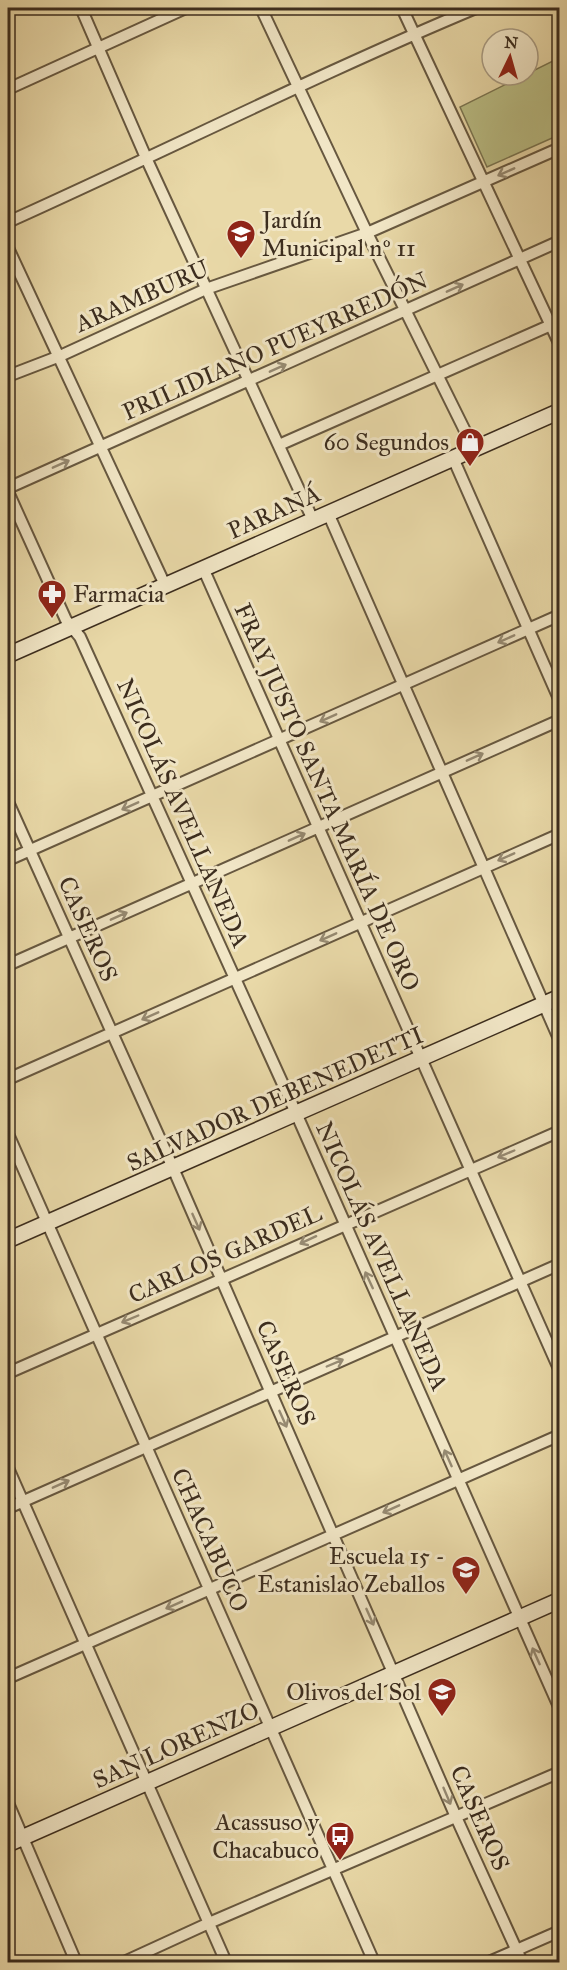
<svg xmlns="http://www.w3.org/2000/svg" width="567" height="1970" font-family="'IM FELL Great Primer',serif">
<rect width="100%" height="100%" fill="#e9d9a8"/>
<filter id="stains"><feTurbulence type="fractalNoise" baseFrequency=".00333" numOctaves="4"/><feColorMatrix values="0 0 0 0 .2 0 0 0 0 .09 0 0 0 0 .02 0 0 0 .5 -.17"/></filter>
<radialGradient id="worn" r=".72"><stop offset=".6" stop-color="#630" stop-opacity="0"/><stop offset="1" stop-color="#630" stop-opacity=".3"/></radialGradient>
<path fill="#babe85" stroke="#7b7652" stroke-width="1.5" d="M559,58v77l-72,32 -27,-60z"/>
<g fill="none" stroke-linecap="round" stroke-linejoin="round">
<g stroke="#675840" stroke-width="14">
<path id="street" d="M81,8l66,152 166,360
M261,8l106,225 107,216
M402,8l158,337
M8,89l178,-81
M8,222c156,-70 310,-148 468,-214
M8,248l157,337
M8,376l52,-20 146,-67 161,-56 193,-85
M279,445l281,-124
M453,458l107,243
M8,488l552,-247
M8,492l58,128 14,17 216,476 264,596
M328,513l232,528
M203,568l357,803
M8,802l161,357 287,658 66,145
M8,860l552,-245
M8,965l552,-245
M8,1079l552,-245
M8,1134l366,828
M8,1373l552,-242
M8,1468l218,494
M8,1508l552,-244
M8,1678l552,-243
M8,1803l68,159
M124,1962l85,-39 351,-151
M489,1962l71,-31"/>
</g>
<g stroke="#3c2d1e" stroke-width="18">
<path id="secondary" d="M8,655l552,-244
M8,1240l552,-243
M8,1844l552,-244"/>
</g>
<use href="#street" stroke="#f1e6c6" stroke-width="10"/>
<use href="#secondary" stroke="#f1e6c6" stroke-width="15"/>
</g>
<defs><path id="oneway-shaft" d="M-6 0H5M1.5-3L5.5 0L1.5 3" fill="none" stroke-width="1.6" stroke-linecap="round" stroke-linejoin="round" transform="scale(1.5)"/></defs>
<g stroke="#968a72">
<use href="#oneway-shaft" transform="translate(506 172) rotate(156)"/>
<use href="#oneway-shaft" transform="translate(455 288) rotate(-24)"/>
<use href="#oneway-shaft" transform="translate(278 368) rotate(-24)"/>
<use href="#oneway-shaft" transform="translate(61 464) rotate(-24)"/>
<use href="#oneway-shaft" transform="translate(506 639) rotate(156)"/>
<use href="#oneway-shaft" transform="translate(328 718) rotate(156)"/>
<use href="#oneway-shaft" transform="translate(475 757) rotate(-24)"/>
<use href="#oneway-shaft" transform="translate(130 806) rotate(156)"/>
<use href="#oneway-shaft" transform="translate(297 837) rotate(-24)"/>
<use href="#oneway-shaft" transform="translate(506 857) rotate(156)"/>
<use href="#oneway-shaft" transform="translate(119 916) rotate(-24)"/>
<use href="#oneway-shaft" transform="translate(328 937) rotate(156)"/>
<use href="#oneway-shaft" transform="translate(150 1016) rotate(156)"/>
<use href="#oneway-shaft" transform="translate(506 1154) rotate(157)"/>
<use href="#oneway-shaft" transform="translate(196 1222) rotate(66)"/>
<use href="#oneway-shaft" transform="translate(308 1240) rotate(155)"/>
<use href="#oneway-shaft" transform="translate(369 1280) rotate(-115)"/>
<use href="#oneway-shaft" transform="translate(130 1319) rotate(157)"/>
<use href="#oneway-shaft" transform="translate(335 1363) rotate(-23)"/>
<use href="#oneway-shaft" transform="translate(283 1419) rotate(66)"/>
<use href="#oneway-shaft" transform="translate(448 1458) rotate(-114)"/>
<use href="#oneway-shaft" transform="translate(61 1484) rotate(-24)"/>
<use href="#oneway-shaft" transform="translate(391 1509) rotate(156)"/>
<use href="#oneway-shaft" transform="translate(174 1605) rotate(156)"/>
<use href="#oneway-shaft" transform="translate(370 1617) rotate(66)"/>
<use href="#oneway-shaft" transform="translate(536 1656) rotate(-114)"/>
<use href="#oneway-shaft" transform="translate(447 1796) rotate(67)"/>
</g>
<defs>
<g id="school-pin" transform="scale(1.5)"><path d="M0 17L-7.5 6A9.5 9.5 0 1 1 7.5 6Z" fill="#8f2418" stroke="#f1e6c6"/><path d="M0-5L7-2L0 1L-7-2ZM-4 1L0 2.5L4 1V4Q0 6-4 4Z" fill="#fff"/></g>
<g id="shop-pin" transform="scale(1.5)"><path d="M0 17L-7.5 6A9.5 9.5 0 1 1 7.5 6Z" fill="#8f2418" stroke="#f1e6c6"/><path d="M-5-2.5h2.3a2.7 3.5 0 0 1 5.4 0H5L5.5 6h-11ZM-1.5-2.5h3a1.5 2.3 0 0 0-3 0Z" fill="#fff"/></g>
<g id="pharmacy-pin" transform="scale(1.5)"><path d="M0 17L-7.5 6A9.5 9.5 0 1 1 7.5 6Z" fill="#8f2418" stroke="#f1e6c6"/><path d="M-2-6h4v4h4v4h-4v4h-4v-4h-4v-4h4Z" fill="#fff"/></g>
<g id="bus-pin" transform="scale(1.5)"><path d="M0 17L-7.5 6A9.5 9.5 0 1 1 7.5 6Z" fill="#8f2418" stroke="#f1e6c6"/><path d="M-5-6H5V4H4V6H2V4H-2V6H-4V4H-5ZM-3.5-4V0h7V-4ZM-3.5 1.2v1.5H-2V1.2ZM2 1.2v1.5H3.5V1.2Z" fill="#fff"/></g>
</defs>
<g fill-rule="evenodd">
<use href="#school-pin" x="241" y="234"/>
<use href="#shop-pin" x="470" y="442"/>
<use href="#pharmacy-pin" x="52" y="594"/>
<use href="#school-pin" x="466" y="1570"/>
<use href="#school-pin" x="442" y="1692"/>
<use href="#bus-pin" x="340" y="1836"/>
</g>
<g text-anchor="middle" dominant-baseline="central" stroke-width="6" stroke-linejoin="round" paint-order="stroke">
<g font-size="24" fill="#3c2d1e" stroke="#f1e6c6" text-anchor="end">
<text x="262" y="220" text-anchor="start">Jardín<tspan x="262" dy="28">Municipal nº 11</tspan></text>
<text x="449" y="442">60 Segundos</text>
<text x="73" y="594" text-anchor="start">Farmacia</text>
<text x="445" y="1556">Escuela 15 -<tspan x="445" dy="28">Estanislao Zeballos</tspan></text>
<text x="421" y="1692">Olivos del Sol</text>
<text x="319" y="1822">Acassuso y<tspan x="319" dy="28">Chacabuco</tspan></text>
</g>
<g font-size="24" fill="#3c2d1e" stroke="#f1e6c6">
<text transform="translate(142 296) rotate(-24)">ARAMBURU</text>
<text transform="translate(275 346) rotate(-24)">PRILIDIANO PUEYRREDÓN</text>
<text transform="translate(274 512) rotate(-24)">PARANÁ</text>
<text transform="translate(327 797) rotate(66)">FRAY JUSTO SANTA MARÍA DE ORO</text>
<text transform="translate(183 813) rotate(66)">NICOLÁS AVELLANEDA</text>
<text transform="translate(88 929) rotate(66)">CASEROS</text>
<text transform="translate(275 1099) rotate(-24)">SALVADOR DEBENEDETTI</text>
<text transform="translate(225 1254) rotate(-24)">CARLOS GARDEL</text>
<text transform="translate(382 1256) rotate(66)">NICOLÁS AVELLANEDA</text>
<text transform="translate(286 1373) rotate(66)">CASEROS</text>
<text transform="translate(210 1540) rotate(66)">CHACABUCO</text>
<text transform="translate(176 1745) rotate(-24)">SAN LORENZO</text>
<text transform="translate(480 1818) rotate(66)">CASEROS</text>
</g>
</g>
<rect width="567" height="1970" fill="none" stroke="#e9d9a8" stroke-width="30"/>
<rect x="9" y="9" width="549" height="1952" fill="none" stroke="#3c2d1e" stroke-width="3"/>
<rect x="15" y="15" width="537" height="1940" fill="none" stroke="#3c2d1e" stroke-width="1.5"/>
<g transform="translate(510 57) rotate(5)"><circle r="28" fill="#f1e6c6" stroke="#a99c83" stroke-width="1.5"/>
<path d="M0-4.5L10 22L0 15L-10 22Z" fill="#8f2418"/>
<text y="-9" font-size="16" font-weight="bold" text-anchor="middle" fill="#3c2d1e">N</text>
</g>
<rect width="100%" height="100%" filter="url(#stains)"/>
<rect width="100%" height="100%" fill="url(#worn)"/>
</svg>
